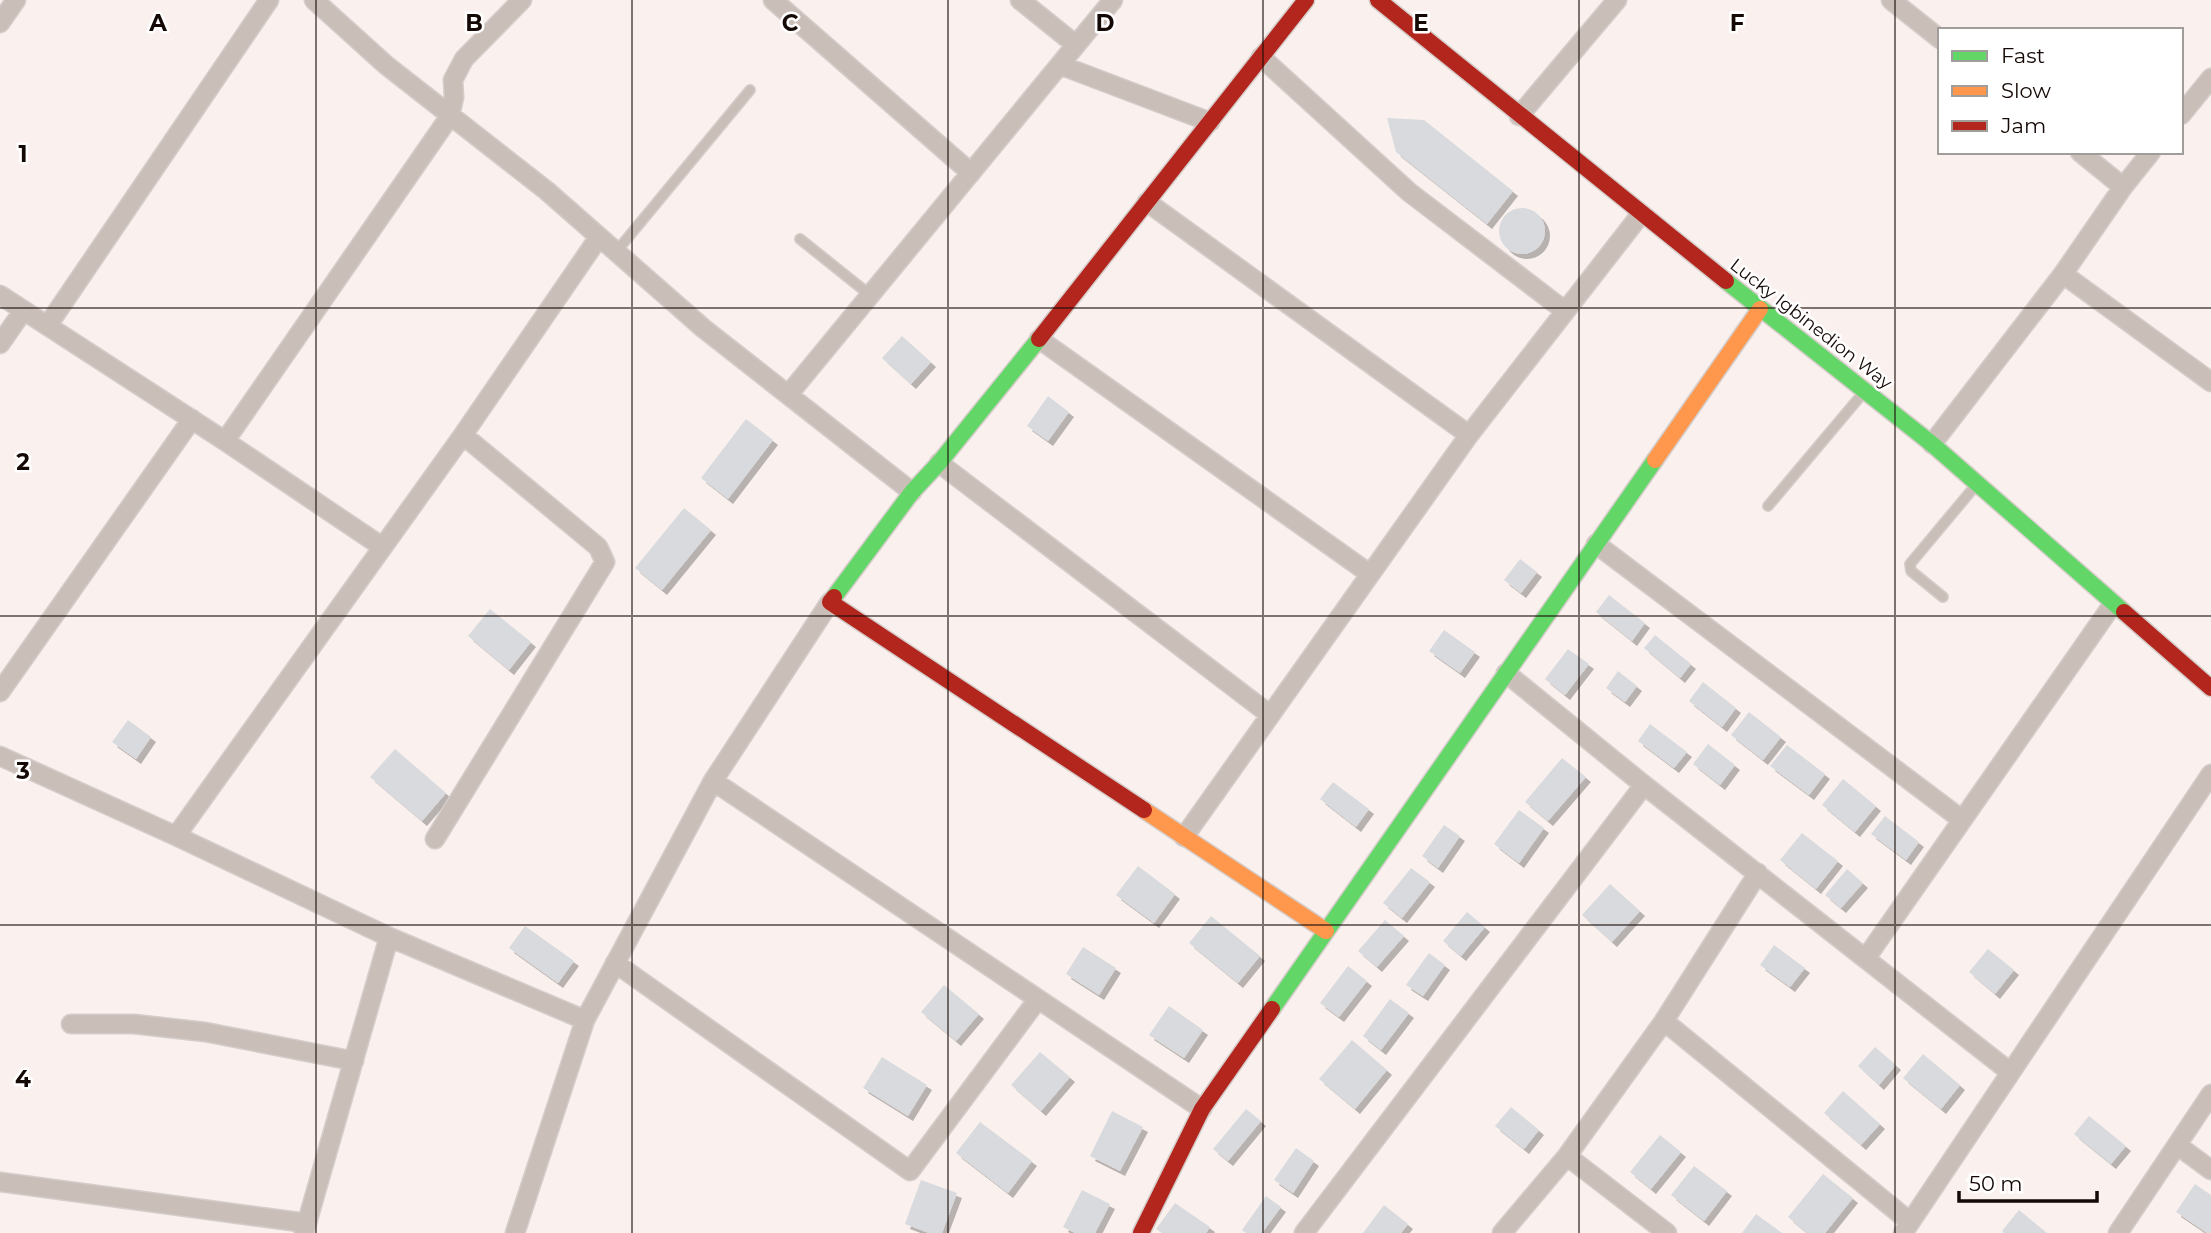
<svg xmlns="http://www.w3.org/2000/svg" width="2211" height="1233" font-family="Montserrat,sans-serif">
<defs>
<filter id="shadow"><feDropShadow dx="5" dy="5" stdDeviation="0" flood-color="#0004"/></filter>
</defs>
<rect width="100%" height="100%" fill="#faf1ee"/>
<path fill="#d8dade" filter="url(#shadow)" d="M1387,118l37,2 89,71 -26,33 -91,-72z
M1499 231a23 23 0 1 1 46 0a23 23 0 1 1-46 0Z
M902,336l29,26 -20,22 -29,-26z
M1048,396l21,16 -21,29 -21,-15z
M746,419l27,21 -45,59 -27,-21z
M684,508l27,22 -49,60 -27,-22z
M1520,559l17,13 -16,21 -17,-13z
M1609,595l36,28 -13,18 -36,-29z
M490,609l41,33 -22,28 -41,-34z
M1444,630l31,22 -15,21 -31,-22z
M1655,635l36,29 -11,14 -36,-30z
M1568,649l21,15 -24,31 -20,-16z
M1618,671l19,15 -12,16 -19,-14z
M1703,682l33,26 -14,19 -33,-26z
M1749,712l32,25 -18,23 -32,-25z
M128,720l23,17 -15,22 -24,-17z
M1650,724l37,28 -13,16 -36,-27z
M1708,744l27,21 -15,20 -27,-21z
M1787,745l38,29 -16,21 -39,-29z
M395,749l51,44 -24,28 -52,-44z
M1562,758l24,19 -38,44 -23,-19z
M1843,779l33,27 -21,26 -33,-27z
M1333,782l36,27 -13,18 -36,-28z
M1519,810l25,18 -25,35 -25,-19z
M1885,816l34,26 -13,18 -35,-26z
M1444,825l16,11 -22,32 -16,-12z
M1802,833l36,28 -22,28 -36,-29z
M1138,866l37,28 -21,29 -38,-28z
M1411,868l19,14 -28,36 -19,-15z
M1847,869l16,14 -22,25 -16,-13z
M1610,884l30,27 -28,31 -30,-27z
M1467,912l18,15 -24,29 -18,-15z
M1211,916l49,40 -22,27 -49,-40z
M1385,920l19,16 -27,31 -19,-16z
M525,926l49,35 -16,22 -49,-35z
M1774,945l31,23 -15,19 -30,-22z
M1083,947l33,21 -17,27 -33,-21z
M1988,949l26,21 -19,24 -26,-22z
M1429,953l16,12 -22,31 -17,-11z
M1348,966l19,15 -28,36 -19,-14z
M944,985l35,29 -23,27 -35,-29z
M1390,999l19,14 -28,37 -18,-14z
M1169,1006l34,24 -19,28 -35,-23z
M1352,1040l35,30 -32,39 -36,-30z
M1875,1047l21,18 -17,20 -21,-19z
M1040,1052l30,25 -29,34 -30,-26z
M1923,1054l37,31 -19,24 -38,-31z
M882,1057l45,28 -19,31 -45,-28z
M1843,1091l37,33 -19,21 -37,-32z
M1511,1107l28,23 -15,19 -29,-23z
M1246,1109l15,12 -33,40 -15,-12z
M1112,1111l31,16 -23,44 -30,-15z
M2089,1116l37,30 -15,18 -37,-30z
M980,1122l52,39 -24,32 -52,-40z
M1660,1135l21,17 -30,37 -21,-17z
M1296,1148l18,13 -21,32 -19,-13z
M1694,1166l33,25 -23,30 -33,-26z
M1823,1174l30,24 -28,35h-18l-19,-16z
M921,1180l36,13 -15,40h-13l-24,-9z
M2195,1184l16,11v38h-4l-31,-21z
M1082,1190l28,14 -15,29h-20l-12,-6z
M1266,1196l15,11 -19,26h-16l-4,-3z
M1175,1203l35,24 -4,6h-44l-6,-4z
M1384,1205l24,19 -7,9h-38z
M2019,1210l28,23h-43l-2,-2z
M1756,1214l26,19h-40z"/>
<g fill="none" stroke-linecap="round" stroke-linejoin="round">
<g stroke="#d5cdca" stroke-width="12">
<path id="lane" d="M800,239l70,56
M616,252l134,-162
M1768,506l96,-114
M1943,597l-32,-26 -1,-7 66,-79"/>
</g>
<g stroke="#d5cdca" stroke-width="21">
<path id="street" d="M314,0l72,65 161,126 156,137 209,164
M773,0l198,173
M1020,0l56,45
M1891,0l49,39
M0,23l16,-23
M1261,57l148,135 156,119
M1060,65l150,57
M2181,115l30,-37
M1519,116l98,-116
M2080,152l43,35
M1147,202l322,233
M2063,274l148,108
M0,295l225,146 156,105
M48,325l221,-325
M1039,339l331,235
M0,344l23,-33
M788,395l325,-395
M225,441l225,-325 4,-19 -1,-17 11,-21 58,-59
M1932,444l131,-170 60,-87 28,-35
M939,463l330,251
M1596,544l365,275
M1506,673l138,112 366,287
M0,692l192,-273
M0,756l176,80 213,101 196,83
M713,781l117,-179
M176,836l287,-401 136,-198
M1184,837l285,-402 172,-221
M435,839l170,-277 -7,-15 -135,-112
M1866,958l247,-354
M615,963l295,208 128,-172
M1664,1021l246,201
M71,1024h63l71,8 149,29
M2177,1145l34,25
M1567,1156l100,77
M0,1182l306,41
M304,1233l85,-296
M515,1233l70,-213 128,-239 489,328
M1304,1233l340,-448
M1502,1233l65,-77 97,-135 94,-148
M1903,1233l308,-459
M2118,1233l93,-139"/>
</g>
<g stroke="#d5cdca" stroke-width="19">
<path id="fast" d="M1726,281l206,163 192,168
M834,597l78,-105 27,-29 100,-124
M1272,1009l383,-549"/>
</g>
<g stroke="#d5cdca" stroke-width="19">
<path id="slow" d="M1655,460l105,-151
M1144,810l182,121"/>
</g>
<g stroke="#d5cdca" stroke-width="19">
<path id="jam" d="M1378,0l348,281
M1039,339l267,-339
M834,597l-4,5 314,208
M2124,612l87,76
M1141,1233l61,-124 70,-100"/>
</g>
<use href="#lane" stroke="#cabeb9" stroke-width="9"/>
<use href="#street" stroke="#cabeb9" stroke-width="18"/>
<use href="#fast" stroke="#63d668" stroke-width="16"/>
<use href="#slow" stroke="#ff974d" stroke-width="16"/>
<use href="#jam" stroke="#b3261e" stroke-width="16"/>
</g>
<path fill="none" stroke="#150905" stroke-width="2" stroke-opacity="0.55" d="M316,0v1233M632,0v1233M948,0v1233M1263,0v1233M1579,0v1233M1895,0v1233M0,308h2211M0,616h2211M0,925h2211"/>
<g text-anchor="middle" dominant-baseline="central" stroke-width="5" stroke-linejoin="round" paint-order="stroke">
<g font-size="18" fill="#150905" stroke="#fff">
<text transform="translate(1811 324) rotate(38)">Lucky Igbinedion Way</text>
</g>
</g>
<g font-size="23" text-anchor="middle" font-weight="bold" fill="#150905" stroke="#fff" stroke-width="5" stroke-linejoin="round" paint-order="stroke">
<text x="158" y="31">A</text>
<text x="474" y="31">B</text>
<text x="790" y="31">C</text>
<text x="1105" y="31">D</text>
<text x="1421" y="31">E</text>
<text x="1737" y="31">F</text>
<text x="23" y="162">1</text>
<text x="23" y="470">2</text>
<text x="23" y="779">3</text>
<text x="23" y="1087">4</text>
</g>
<rect x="1938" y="28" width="245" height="126" fill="#ffffff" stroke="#a19d9b" stroke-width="2"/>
<rect x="1952" y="51" width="35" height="10" fill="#63d668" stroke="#a19d9b" stroke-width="2"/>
<text x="2001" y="63" font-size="21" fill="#150905">Fast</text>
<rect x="1952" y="86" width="35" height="10" fill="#ff974d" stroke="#a19d9b" stroke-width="2"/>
<text x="2001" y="98" font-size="21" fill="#150905">Slow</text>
<rect x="1952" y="121" width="35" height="10" fill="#b3261e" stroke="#a19d9b" stroke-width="2"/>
<text x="2001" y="133" font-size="21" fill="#150905">Jam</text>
<path d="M1959 1191v10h138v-10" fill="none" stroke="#150905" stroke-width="3.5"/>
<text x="1969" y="1191" font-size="21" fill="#150905" stroke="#ffffff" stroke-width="5" paint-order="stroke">50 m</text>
</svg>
